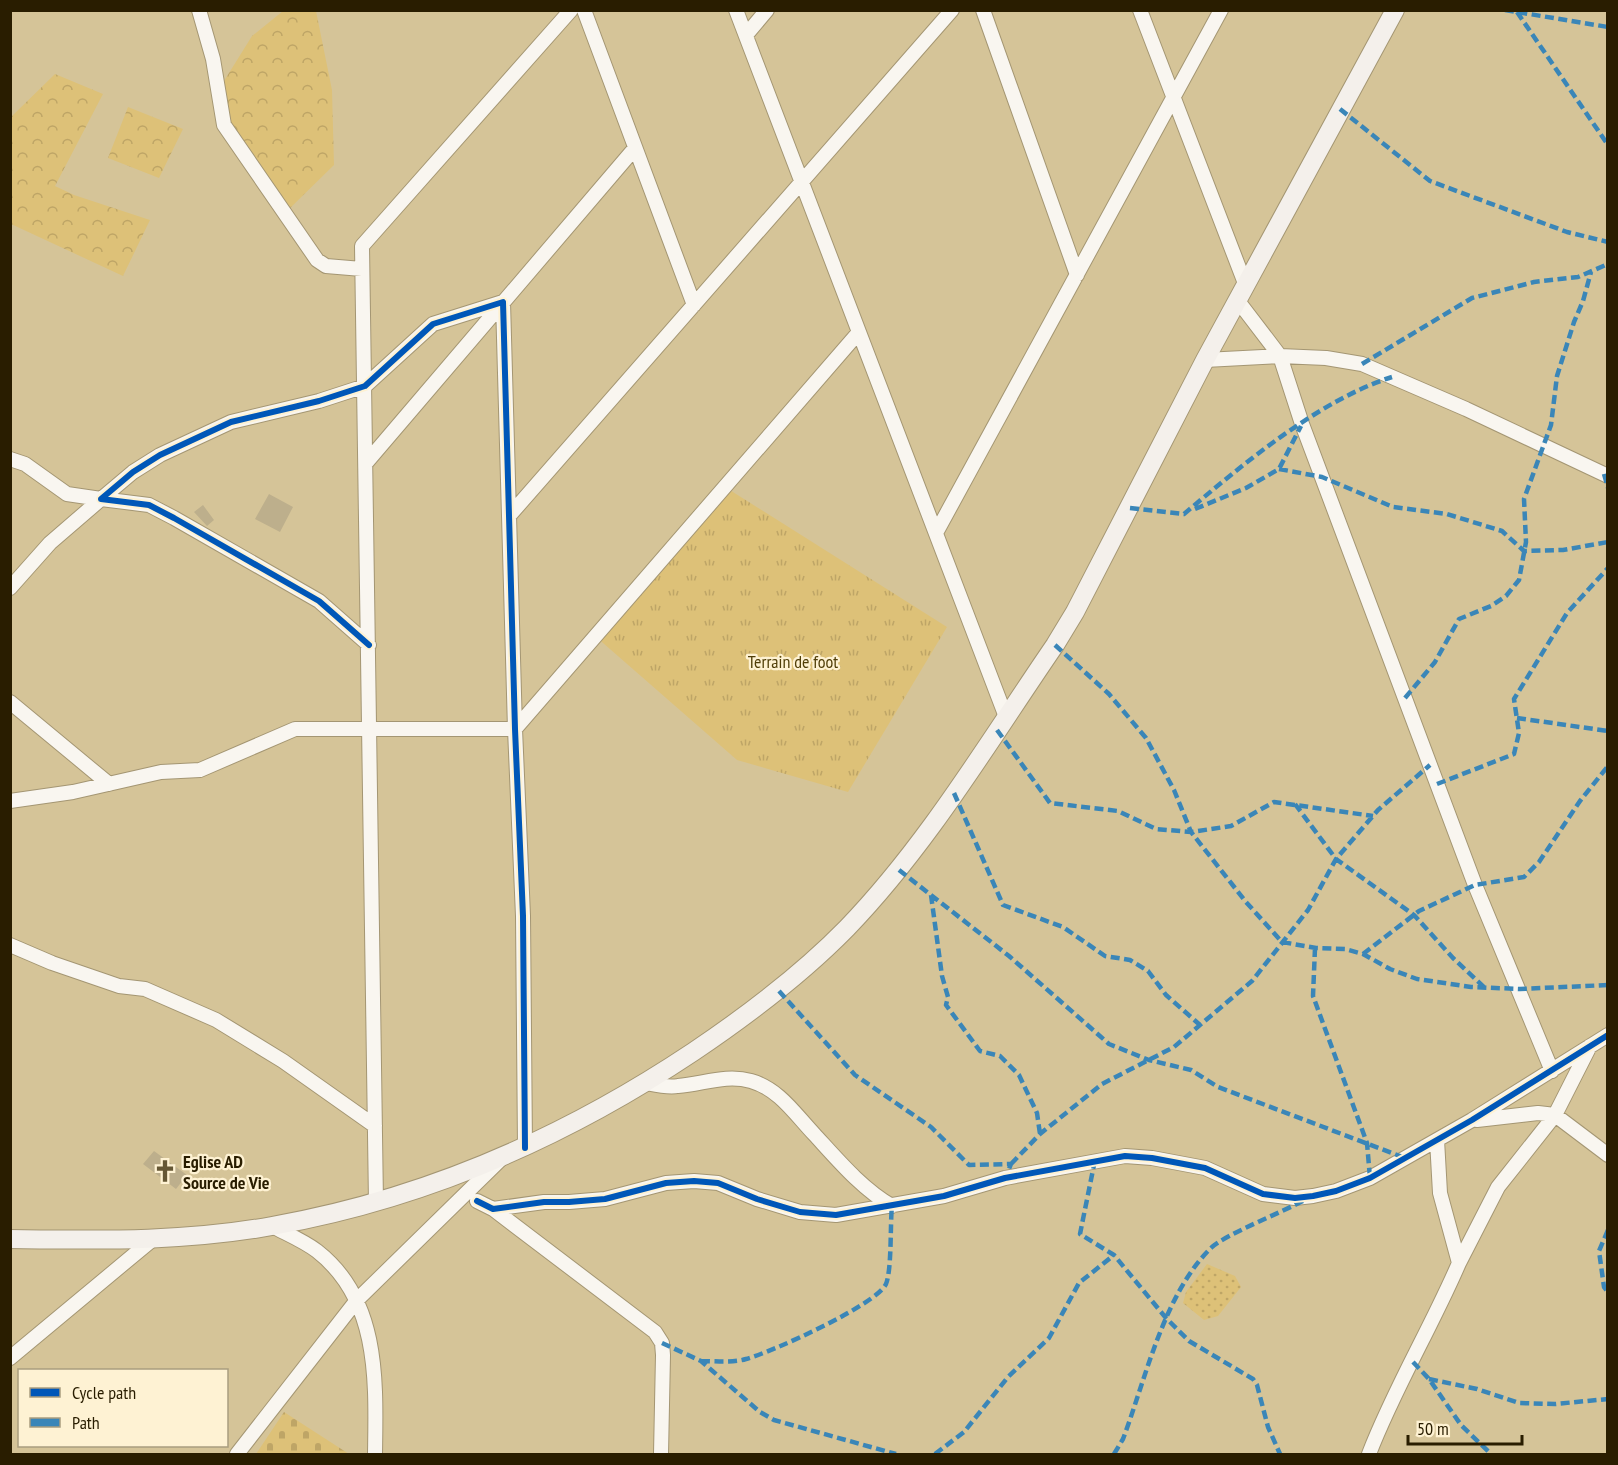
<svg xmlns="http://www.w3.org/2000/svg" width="1618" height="1465" font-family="'PT Sans Narrow',sans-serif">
<defs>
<pattern id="grass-dots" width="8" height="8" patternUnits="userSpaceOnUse" patternTransform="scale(1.5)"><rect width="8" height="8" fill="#ddc178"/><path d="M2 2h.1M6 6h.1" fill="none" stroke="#bea566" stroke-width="1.8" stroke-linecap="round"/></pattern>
<pattern id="forest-crowns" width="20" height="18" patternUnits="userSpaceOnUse" patternTransform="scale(1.5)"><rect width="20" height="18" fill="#ddc178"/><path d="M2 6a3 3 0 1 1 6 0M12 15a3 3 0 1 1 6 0" fill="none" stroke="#bea566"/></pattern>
<pattern id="cemetery-stones" width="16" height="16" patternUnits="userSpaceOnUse" patternTransform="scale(1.5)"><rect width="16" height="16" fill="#ddc178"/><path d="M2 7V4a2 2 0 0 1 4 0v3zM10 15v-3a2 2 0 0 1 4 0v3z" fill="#bea566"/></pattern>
<pattern id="park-tufts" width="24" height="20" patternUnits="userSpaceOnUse" patternTransform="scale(1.5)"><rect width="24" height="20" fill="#ddc178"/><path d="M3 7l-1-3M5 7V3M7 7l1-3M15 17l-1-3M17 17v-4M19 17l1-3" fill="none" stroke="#bea566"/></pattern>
</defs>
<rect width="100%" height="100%" fill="#d5c498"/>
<path fill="url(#grass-dots)" d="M1207,1264l28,12 6,11 -23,29 -14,4 -21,-17 3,-11z"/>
<path fill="url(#forest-crowns)" d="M283,11h33l16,79 2,75 -49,48 -61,-88 -5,-36 33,-53z
M55,74l48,20 -48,92 19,9 76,25 -27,56 -112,-52v-107z
M128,107l55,22 -24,49 -51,-20z"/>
<path fill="url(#cemetery-stones)" d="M284,1412l65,42h-93z"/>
<path fill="url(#park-tufts)" d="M725,487l222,140 -99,165 -111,-32 -142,-124z"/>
<path fill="#bdaf8c" d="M269,494l24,13 -13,25 -25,-13z
M203,505l11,15 -7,6 -13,-14z
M154,1151l33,24 -11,14 -33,-25z"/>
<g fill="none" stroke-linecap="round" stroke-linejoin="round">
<g stroke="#a49673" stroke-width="16">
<path id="street" d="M199,10l14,49 11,66 93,135 9,6 36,3
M584,10l110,295
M736,10l270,707
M983,10l94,265
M1140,10l106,276
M746,35l21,-25
M1238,301l42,55 22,68 173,461 77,186
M1205,360l75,-4 46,2 36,6 104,45 142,67
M10,459l15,5 42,30 34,5 -51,44 -40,45
M366,463l269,-315
M509,516l443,-506
M936,533l285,-523
M369,645l-50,-44 -145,-83 -25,-13 -48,-6 32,-27 27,-17 71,-33 88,-21 46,-15 68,-62 70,-22 12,427 8,187 2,232
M10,702l99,82
M10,801l63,-9 88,-20 39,-2 95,-41h220l344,-397
M10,945l42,18 67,23 26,3 71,31 67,41 92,65
M646,1083c10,2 22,5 32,3 25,-2 48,-12 73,-5 28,8 44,33 63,53 23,25 48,55 78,72
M1477,1120l61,-7 17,2 53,40
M477,1201l16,8 51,-7h25l36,-3 61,-16 28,-2 24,2 39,16 43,13 36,3 108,-19 61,-18 120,-22 27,2 53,10 58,26 32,4 18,-2 23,-5 34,-13 102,-58 136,-85
M376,1203l-14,-957 209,-236
M493,1209l162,123 7,11 1,12 -2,99
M272,1226c15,8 32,15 45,25 63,49 59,131 58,203
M1459,1263l39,-76 57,-72 35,-69
M10,1358l143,-119
M237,1454l120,-154 143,-140
M1369,1454c25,-65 62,-126 90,-191l-19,-70 -3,-53"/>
</g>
<g stroke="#a49673" stroke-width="20">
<path id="secondary" d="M10,1239c88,1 175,3 262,-13 153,-27 292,-88 421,-174 55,-37 107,-76 154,-124 81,-84 142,-187 208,-283l20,-33 130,-252 190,-350"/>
</g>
<use href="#street" stroke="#f9f6f0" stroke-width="14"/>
<use href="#secondary" stroke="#f4f0eb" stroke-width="18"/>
<path stroke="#3a86b8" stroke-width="4.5" stroke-dasharray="9 4.5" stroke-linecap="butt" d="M1505,10l103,17
M1517,12l91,133
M1340,109l90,72 137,51 41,10
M1362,364l110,-66 62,-16 44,-5 30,-13
M1279,469l43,8 71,30 54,7 55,17 22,20 39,-1 45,-8
M1604,474l4,14
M1130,508l54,6c58,-49 135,-114 208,-137
M1195,509l51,-21 33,-19 22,-43
M1055,645l54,49 37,44 28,52 17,42 55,70 36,40 34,6 29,1 18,5 27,15 27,10 54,8 49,2 88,-4
M1405,698l30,-36 24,-43 32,-13 15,-10 13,-16 7,-38 -2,-43 27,-74 6,-49 17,-54 9,-21 8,-29
M1517,718l91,13
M997,730l53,73 68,8 38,18 35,3 40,-6 43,-24 99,14
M1437,784l77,-30 5,-21 -5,-34 53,-86 41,-45
M954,793l49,112 60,22 42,29 25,4 18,11 18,24 34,30
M1295,804l41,55 78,56 39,43 32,30
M899,870l110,86 100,88 40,16 42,10 27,17 187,71
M931,895l11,81 6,21 -2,8 34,46 20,5 19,19 18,38 3,21
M1315,948l-2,48 54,147 3,35
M1363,954l56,-43 56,-26 49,-8 15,-15 41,-61 28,-35
M779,991l76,84 76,52 38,38 42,-1 -2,5
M1095,1160l-15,74 34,21 52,63 23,23 64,38 4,6 11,42 12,27
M1011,1164l29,-30 62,-50 72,-37 78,-66 56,-71 28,-51 42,-49 52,-45
M1608,1230l-9,21 5,36 4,5
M662,1343l39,18 59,51 14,8 122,34
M701,1361c14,0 32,2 45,-2 26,-7 130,-54 140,-75 6,-15 4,-60 6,-78
M1413,1362l16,17 32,46 30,29
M1429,1379l48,10 42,14 36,1 53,-5
M935,1454l29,-22 44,-55 41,-39 30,-55 35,-28
M1114,1454l9,-15c23,-61 41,-146 89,-192 15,-13 70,-35 91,-46"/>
<g stroke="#fef2d3" stroke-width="10">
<path id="cycleway" d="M369,645l-50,-44 -145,-83 -25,-13 -48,-6 32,-27 27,-17 71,-33 88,-21 46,-15 68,-62 70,-22 12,427 8,187 2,232
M477,1201l16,8 51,-7h25l36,-3 61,-16 28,-2 24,2 39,16 43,13 36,3 108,-19 61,-18 120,-22 27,2 53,10 58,26 32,4 18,-2 23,-5 34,-13 102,-58 136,-85"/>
</g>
<use href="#cycleway" stroke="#0057b8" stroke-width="6"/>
</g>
<defs>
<g id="church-bare" transform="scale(1.8)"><path d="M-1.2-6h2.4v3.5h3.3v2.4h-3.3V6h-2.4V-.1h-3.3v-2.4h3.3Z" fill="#655735" stroke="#fef2d3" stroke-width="2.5" paint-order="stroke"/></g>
</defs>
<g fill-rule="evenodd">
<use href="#church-bare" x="165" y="1171"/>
</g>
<g text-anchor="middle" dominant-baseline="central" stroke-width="4.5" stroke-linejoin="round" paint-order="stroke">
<g font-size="18" fill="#503e08" stroke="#fef2d3">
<text x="793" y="661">Terrain de foot</text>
</g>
<g font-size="18" font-weight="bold" fill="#291d00" stroke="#fef2d3" text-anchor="start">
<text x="183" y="1161">Eglise AD<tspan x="183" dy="21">Source de Vie</tspan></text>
</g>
</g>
<rect width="1618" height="1465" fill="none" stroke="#291d00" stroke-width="24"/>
<rect x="18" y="1369" width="210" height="78" fill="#fef2d3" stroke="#a99d7f" stroke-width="1.5"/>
<rect x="30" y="1388" width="30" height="9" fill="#0057b8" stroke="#a99d7f" stroke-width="1.5"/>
<text x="72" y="1399" font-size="18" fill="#291d00">Cycle path</text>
<rect x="30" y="1418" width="30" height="9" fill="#3a86b8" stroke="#a99d7f" stroke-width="1.5"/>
<text x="72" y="1429" font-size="18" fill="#291d00">Path</text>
<path d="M1408 1435v9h114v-9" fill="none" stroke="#291d00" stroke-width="3"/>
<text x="1417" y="1435" font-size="18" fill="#291d00" stroke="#fef2d3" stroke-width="4.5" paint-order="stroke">50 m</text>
</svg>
